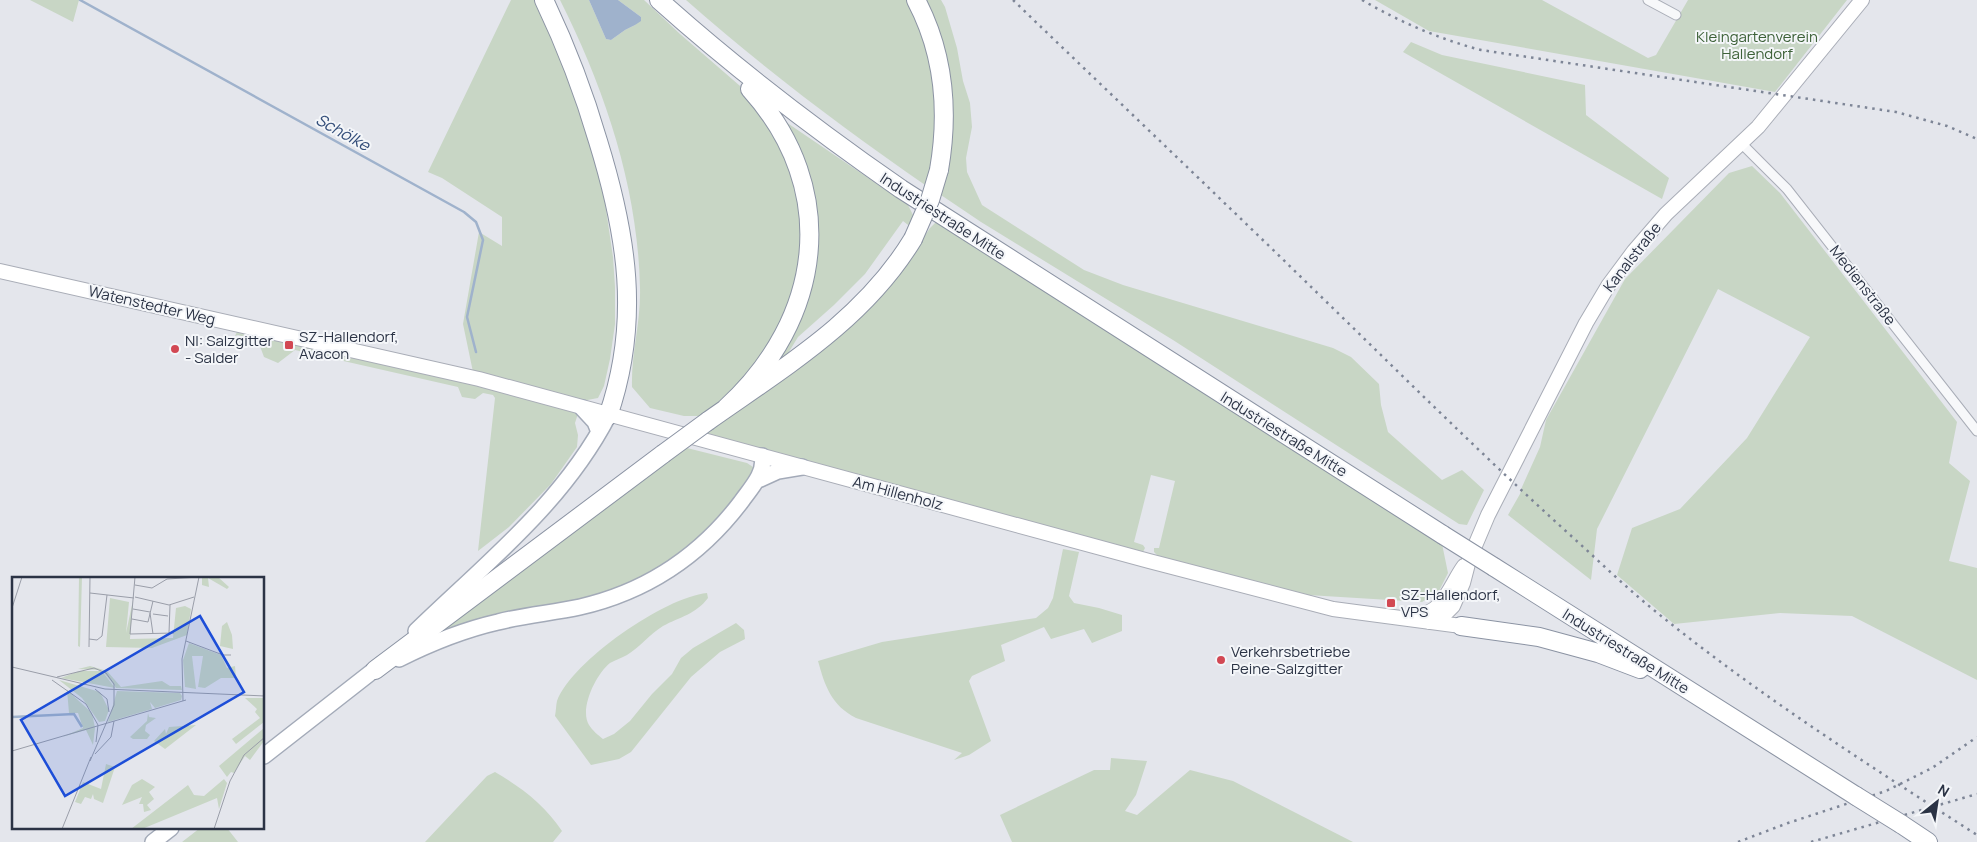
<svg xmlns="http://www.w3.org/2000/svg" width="1977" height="842" font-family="Manrope,sans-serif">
<rect width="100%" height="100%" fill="#e4e6ec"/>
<path fill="#c8d6c5" d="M30,0h49l-6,22z
M511,0h28l59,155 15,102 2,30v37l-5,35 -6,27 -6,12 -16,3 -7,22 3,12 -1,12 -26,37 -42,43 -31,24 17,-153 -2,-3 -10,-2 -8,6 -13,-2 -4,-10 -163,-37 -17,13 -14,-6 -6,-16 -20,-6 -3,1 8,-17 230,53 -10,-48 16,-92 23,14v-29l-60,-39 -14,-6z
M560,0h29l17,39 5,1 14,-10 10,-5 6,-8 -23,-17h26l36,34 67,58 39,60 14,53 1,21 -2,34 -7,32 -20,51 -41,52 -27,21h-20l-34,-8 -18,-21c-1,-33 9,-65 8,-99 -2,-100 -35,-199 -80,-288z
M686,0h223l13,28 18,78 -12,81c-84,-58 -165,-119 -242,-187z
M922,0h19l4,7 12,41 6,33 7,22 2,24 -6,31 1,14 15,33 102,65 39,15 210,63 18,9 28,27 2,21 7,27 54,48 20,-10 22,20 -17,35 -8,-1 -286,-184 -192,-118 -43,-29 8,-39z
M1375,0h167l106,58 8,-3 32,-55h159l-72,92 -346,-61z
M1411,42l31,13 143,30 1,30 83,63 -7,21 -259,-147z
M777,116l131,89 6,12 -2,11 -9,-7 -38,53 -31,31 -36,32 -11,18 -22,17 47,-113z
M1752,166l28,27 177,229 -8,41 21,18 -21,80 28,7v112l-125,-64 -72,-3 -106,11 -57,-49 15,-47 48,-19 67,-71 63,-101 -92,-48 -121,240 -6,51 -83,-65 12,-21 2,-7 18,-40 6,-27 79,-141 104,-106z
M936,222l505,317 7,34 -9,18 -17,11 -114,-7 -149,-38 -5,-5v-4h5l16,-67 -24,-6 -17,67 9,3 2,3 -2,4 -4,1 -436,-117 22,-16 188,-167 17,-25z
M687,448l60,15 9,6 -51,68 -83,54 -187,45 2,-4 184,-135 52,-41z
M1063,549l16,3 -10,44 5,7 25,5 23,7v16l-30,12 -8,-14 -33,10 -7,-12 -43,18 4,16 -33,15 -3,5 22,60 -22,14 -15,5 8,-7 -106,-35c-25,-13 -31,-32 -38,-57l64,-19 154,-24 12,-10 5,-10z
M707,593l1,5c-12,16 -28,19 -45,28 -13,8 -23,21 -36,29 -5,3 -12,5 -17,8 -14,11 -31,46 -21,62 3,5 9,10 14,14l11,-5 16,-13 22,-27 20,-20 9,-16 12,-10 43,-25 8,7 1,9 -25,13 -29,25 -60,75 -12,7 -28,6 -36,-49c1,-5 1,-11 2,-15 15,-40 108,-104 150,-108z
M1111,758l36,3 -11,34 -11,16 12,4 53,-45 43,11 120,61h-341l-12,-27 94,-45h16z
M495,772c26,15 50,33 67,59l-9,11h-128l62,-66z
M200,828h27l11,14h-56z"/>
<path fill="#9fb2cc" d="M589,0h29l23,17v4l-6,4 -10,5 -14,10 -5,-1z"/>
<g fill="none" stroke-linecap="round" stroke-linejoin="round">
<path stroke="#9fb2cc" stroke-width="2.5" d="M80,0l384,212 12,10 7,18 -16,77 9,35"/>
<g stroke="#a9adb7" stroke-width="11">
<path id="street" d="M1648,0l28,15
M1742,144l45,45 190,242"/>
</g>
<g stroke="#a9adb7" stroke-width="16">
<path id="secondary" d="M0,271l479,108 670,182 184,48 128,17
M1415,614c27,3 35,-29 49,-48
M1429,622l13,-5 11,-11 10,-23 6,-23 19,-45 98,-192 22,-37 26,-35 32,-37 92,-87 104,-127"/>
</g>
<g stroke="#a3aab8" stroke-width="18">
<path id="primary" d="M582,408l13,14 4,10
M756,481l22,-10 24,-4
M416,631c69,-67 147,-128 192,-215
M399,659c32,-16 64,-29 99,-37 27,-7 54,-9 82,-15 65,-15 120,-51 161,-105 9,-13 25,-29 21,-46
M264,756l119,-93
M153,842l18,-14"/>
</g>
<g stroke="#8b93a3" stroke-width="20">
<path id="highway" d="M544,0c22,46 40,93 54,141 29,94 43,180 10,275
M659,0c77,69 157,130 242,189l542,346
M916,0c28,53 33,112 23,170
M726,408c97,-89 115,-218 24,-319
M708,421c75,-53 156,-101 205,-182
M1494,567l362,229
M1461,626l78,11 59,16 42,16
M375,670l288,-216
M1901,824l27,18"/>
</g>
<use href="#street" stroke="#f7f8fa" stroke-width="9"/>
<use href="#secondary" stroke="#fff" stroke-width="14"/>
<use href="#primary" stroke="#fff" stroke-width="15"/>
<use href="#highway" stroke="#fff" stroke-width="18"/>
<path stroke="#7d8596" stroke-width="2.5" stroke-dasharray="2.5 5" stroke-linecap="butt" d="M1013,0c111,107 223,213 333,321 77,75 153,150 233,222 25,23 50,47 76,68 102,83 212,153 322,224
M1362,0c38,22 77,39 119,50l415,62 51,14 30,13
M1738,842l50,-19 98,-32 46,-23 45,-31
M1811,842l166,-48"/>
<g stroke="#8b93a3" stroke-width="20" stroke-linecap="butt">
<path id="highway-bridge" d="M913,239l17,-39 9,-30
M663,454l45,-33
M1443,535l51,32
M1856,796l45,28"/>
</g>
<use href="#highway-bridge" stroke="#fff" stroke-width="18"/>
</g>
<g fill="#d24853" stroke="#f4f6f9" stroke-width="2">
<rect x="284" y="340" width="10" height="10" rx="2.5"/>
<circle cx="175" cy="349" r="5"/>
<rect x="1386" y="598" width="10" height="10" rx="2.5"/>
<circle cx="1221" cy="660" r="5"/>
</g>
<g text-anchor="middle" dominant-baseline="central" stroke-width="4" stroke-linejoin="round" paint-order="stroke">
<g font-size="15" fill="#3d6138" stroke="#f4f6f9">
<text x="1757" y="36">Kleingartenverein<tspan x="1757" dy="17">Hallendorf</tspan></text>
</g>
<g font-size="15" fill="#2b3345" stroke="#f4f6f9">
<text transform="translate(943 216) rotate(33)">Industriestraße Mitte</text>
<text transform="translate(1632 257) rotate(-52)">Kanalstraße</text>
<text transform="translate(1863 285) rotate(52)">Medienstraße</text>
<text transform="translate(152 305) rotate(13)">Watenstedter Weg</text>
<text transform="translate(1284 434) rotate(32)">Industriestraße Mitte</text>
<text transform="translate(898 493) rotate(15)">Am Hillenholz</text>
<text transform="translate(1626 651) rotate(32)">Industriestraße Mitte</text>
</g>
<g font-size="15" fill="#2b3345" stroke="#f4f6f9" text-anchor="start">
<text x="299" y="336">SZ-Hallendorf,<tspan x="299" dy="17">Avacon</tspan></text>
<text x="185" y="340">NI: Salzgitter<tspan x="185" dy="17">- Salder</tspan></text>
<text x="1401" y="594">SZ-Hallendorf,<tspan x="1401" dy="17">VPS</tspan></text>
<text x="1231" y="651">Verkehrsbetriebe<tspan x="1231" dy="17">Peine-Salzgitter</tspan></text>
</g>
<g font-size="16" font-style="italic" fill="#344e7a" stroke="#f4f6f9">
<text transform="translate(343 132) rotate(29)">Schölke</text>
</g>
</g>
<g transform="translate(12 577)">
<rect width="252" height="252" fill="#e4e6ec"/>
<path d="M67,0h3l-2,70 -2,-1zM190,0h16l11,10 -2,2 -19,-11 1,9 -7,-2zM98,21l19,4 -3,31 7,-33 -3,39 43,-1 3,-30 9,-2 6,3 -4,26 -35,13 -46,-1zM215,45l5,13 1,14 -13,-3 2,-20zM177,66l32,12 6,13 8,-2 1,12h-15l-16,10 -7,-1 5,-31h-11l4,33 -11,-2 -2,-27zM78,89l17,5 14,16 41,-6 8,5h11l1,4 -66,-2 -14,-18 -24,-1zM67,94h23l13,17 -54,-10zM47,103l41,12 9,18 -4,11 -6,1 -17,-24zM55,113l25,23 3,15 -2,17 -7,-15 -24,7 21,-9 -5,-15h-9zM105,114l63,2 2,3 -1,4 -26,8 -5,-6 2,7 -44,13zM233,121h19v24l-28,22 -4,-5 28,-21 -5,-6 2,-3zM136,136l1,4 7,1 -10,7 -1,6 5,4 -3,4h-14l-3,-2 17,-16zM184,148l-31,24 -11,-8 11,-12 1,5 3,-7zM252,151v13l-14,19 -5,-4 -11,17 -3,-1 -4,5 -8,-11zM94,187l9,3 -12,36 -9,-4 -1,-5 -2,5 -6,-2 -4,7 -6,-2 8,-20 18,7zM130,202l13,8 -6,5 5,7 -7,6 4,5 -7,2 -1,-8h-4l3,-7 -20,8 10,-20zM212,202l3,4 -8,26 -2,-11 -75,31h-11l57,-44 6,10 10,1z" fill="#c8d6c5"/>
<path fill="none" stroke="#9fb2cc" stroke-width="2.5" d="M0,140l62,-3 8,13"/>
<path fill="none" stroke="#9a9ea9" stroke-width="1" d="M123,0l-5,57 44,-1M123,8l17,3 15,-9 32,-2M78,16l44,5M123,20l34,8 25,-8M0,31l10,-31M121,32l17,3M138,36l3,21M141,37l15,2M120,42l16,3M136,45l5,-21M157,56l1,-28M77,62l8,1 5,-4 5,-41M174,64l37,14h8M77,70l1,-70M0,90l93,22 160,7M45,100l37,-9 12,5 8,11v21l-24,56M40,103l34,24 12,21M83,112l12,10 2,13M171,124l-1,-42 17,-82M84,165l2,-17M0,174l174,-51M83,177l16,-17 3,-16M50,252l29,-72M202,252l16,-48 14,-26 21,-18"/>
<path fill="#1d4ed8" fill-opacity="0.15" stroke="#1d4ed8" stroke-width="2.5" d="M188,39l44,76 -179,104 -44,-76z"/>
<rect width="252" height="252" fill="none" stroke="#2b3345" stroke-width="2.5"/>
</g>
<g transform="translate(1937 802) rotate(30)" stroke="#f4f6f9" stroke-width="4" paint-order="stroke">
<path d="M0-4L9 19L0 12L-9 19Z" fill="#2b3345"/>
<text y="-8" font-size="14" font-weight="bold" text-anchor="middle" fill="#2b3345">N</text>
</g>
</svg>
